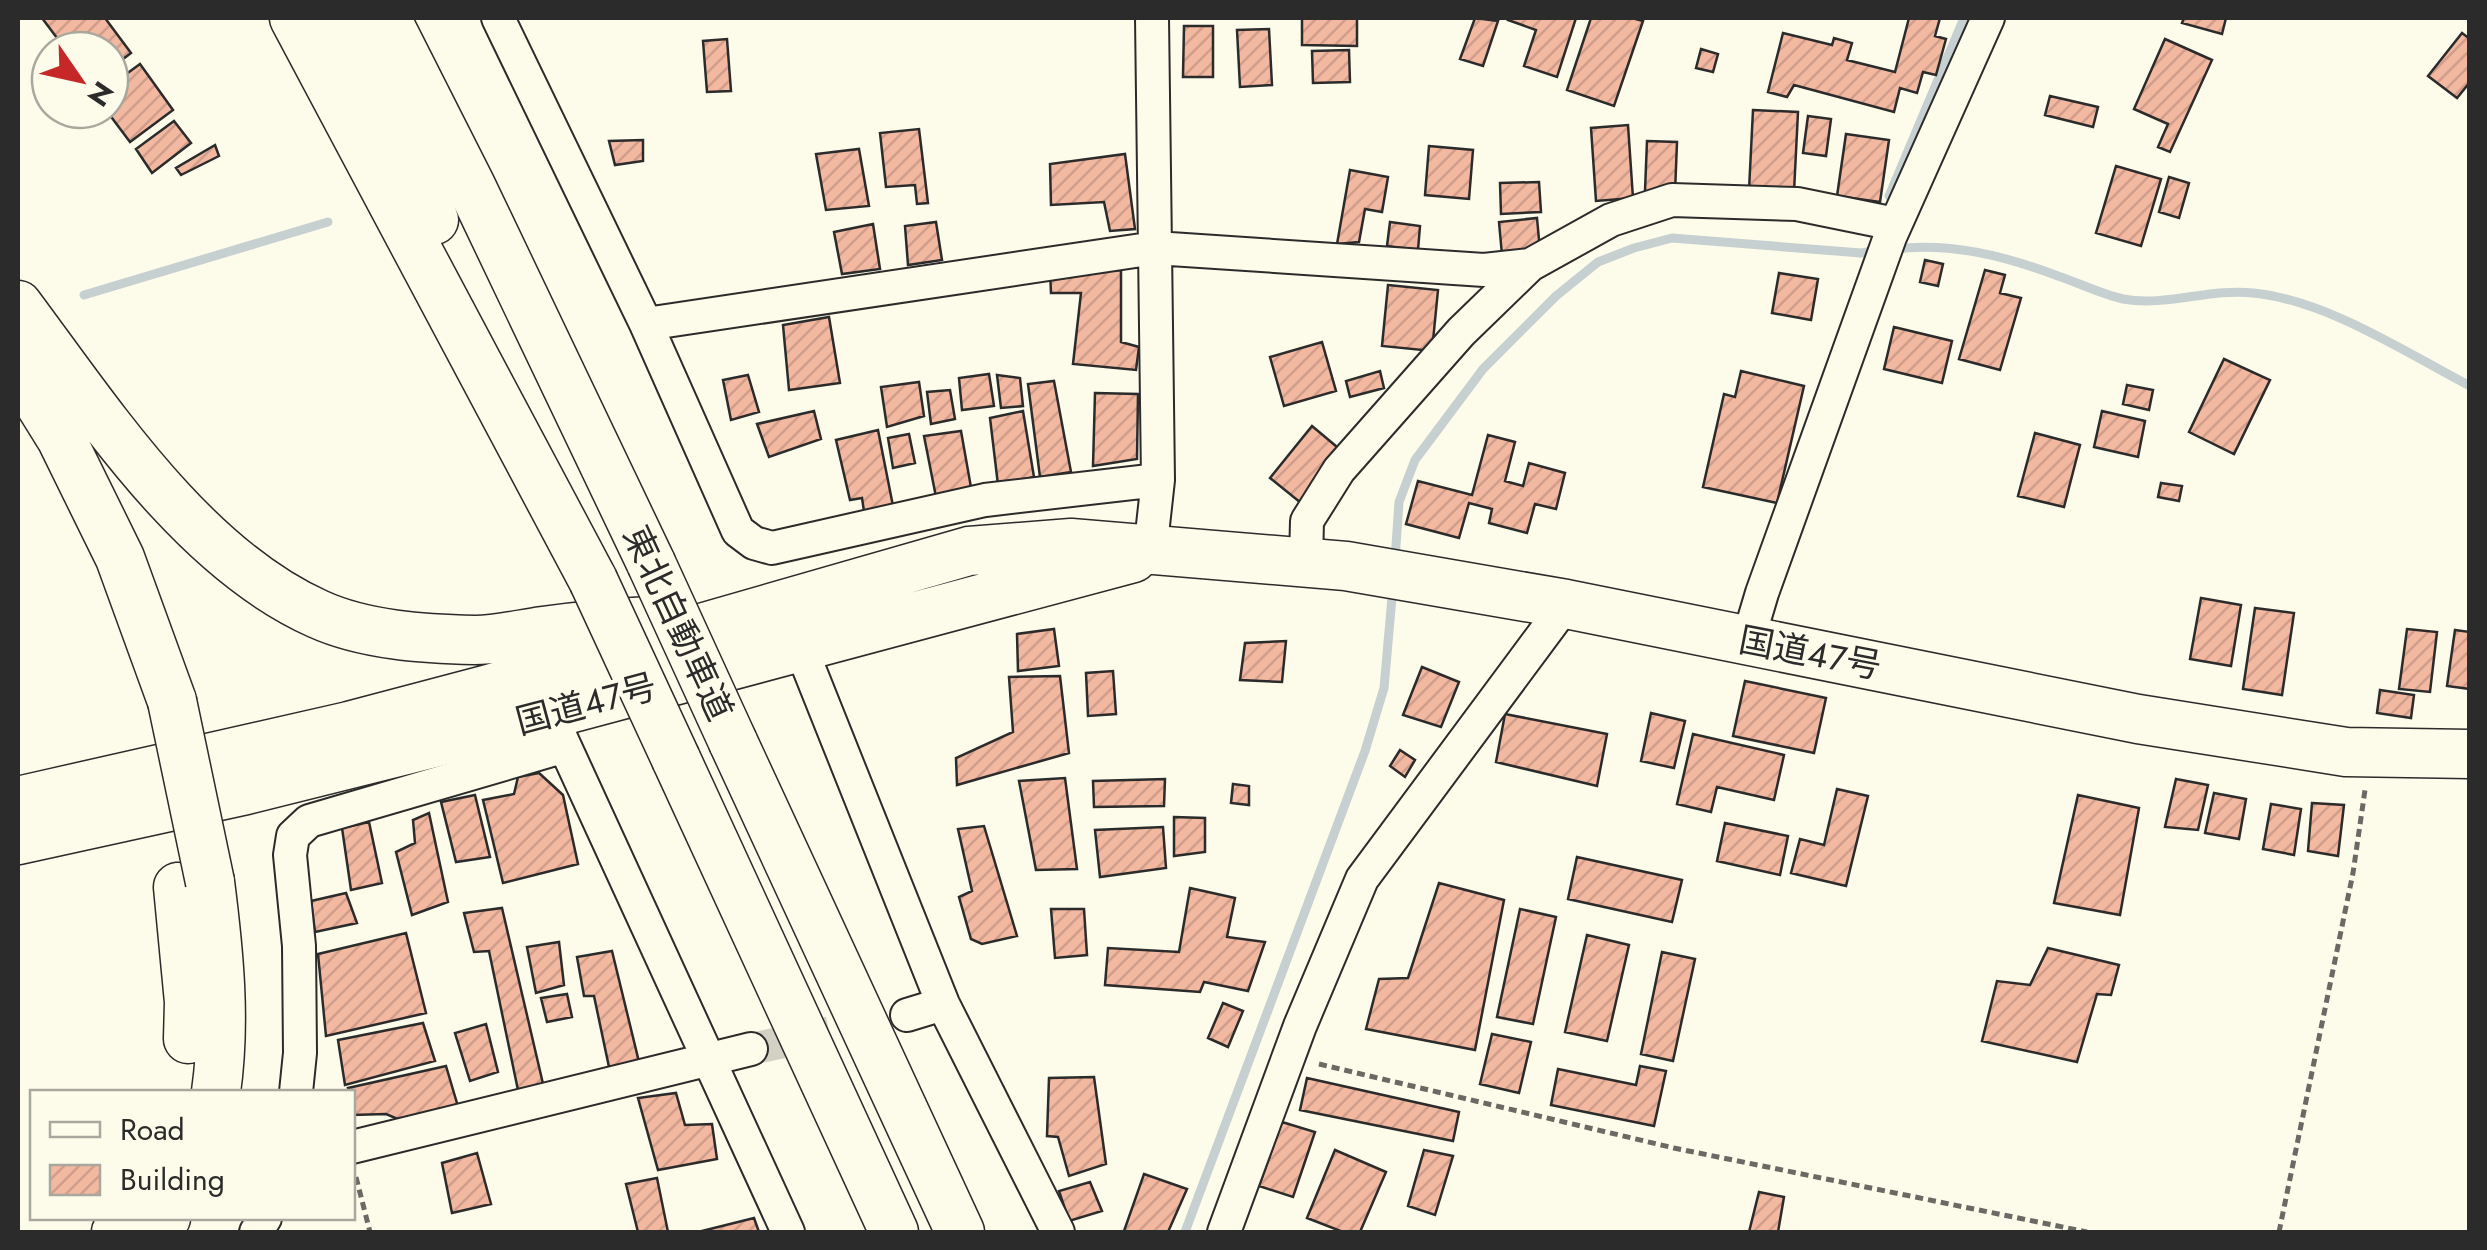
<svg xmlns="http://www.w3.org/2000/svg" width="2487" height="1250" font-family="Jost,'Noto Sans JP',sans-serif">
<defs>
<pattern id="building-hatch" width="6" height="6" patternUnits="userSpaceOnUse" patternTransform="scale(2.5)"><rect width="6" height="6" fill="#f2b8a0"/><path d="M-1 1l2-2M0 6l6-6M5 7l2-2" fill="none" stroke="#d09e8a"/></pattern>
</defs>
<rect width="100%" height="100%" fill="#fdfbea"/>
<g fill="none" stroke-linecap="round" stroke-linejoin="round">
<path stroke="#c7d0d0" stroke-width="9" d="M1889,196l75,-178
M1894,249c57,-7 111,7 164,27 21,7 43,18 65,23 43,8 87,-11 130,-6 73,7 152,59 217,93
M84,295l244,-73
M1395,560l4,-58 16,-42 68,-91 73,-73 42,-34 36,-14 38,-10 189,15 18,-3
M1185,1232l180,-481 19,-63 9,-102"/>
</g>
<path fill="url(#building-hatch)" stroke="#2b2b2b" stroke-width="2.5" d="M42,18h63l26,35 -21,16v-19h-44z
M1302,18h55v28l-55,-1z
M1475,18l23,3 -15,45 -23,-7z
M1509,18h67l-19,59 -33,-11 12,-36 -28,-10z
M1591,18h41l11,3 -29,85 -47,-16z
M1909,18h31l-5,18 11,3 -10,36 -13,-3 -6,21 -17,-5 -6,24 -100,-27 -7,12 -19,-5 15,-59 49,12 2,-7 18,5 -5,17 48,12z
M2184,18h42l-4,16 -40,-11z
M1184,26h29v51h-30z
M1269,29l3,56 -32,2 -3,-57z
M2462,33l8,6v43l-13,16 -29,-22z
M727,39l4,52 -24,1 -4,-51z
M2165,39l47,21 -42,92 -12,-5 10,-23 -34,-15z
M1701,49l17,5 -5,18 -17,-4z
M1349,50l1,32 -37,1 -1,-32z
M140,64l33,46 -43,32 -24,-32h4v-24z
M2050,96l48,11 -5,20 -48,-12z
M1753,110l45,2 -4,80 -45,-2z
M1808,116l23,3 -5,37 -23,-3z
M174,121l17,22 -39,30 -16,-24z
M1628,125l5,73 -37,3 -5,-73z
M919,129l9,74 -11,1 -2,-19 -29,2 -6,-54z
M1846,134l43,6 -9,62 -43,-6z
M643,140v21l-28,4 -6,-24z
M1647,141l30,1 -2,51 -30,-2z
M215,145l4,11 -38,19 -5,-7z
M1429,146l44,4 -4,49 -44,-4z
M859,149l10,57 -43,4 -10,-56z
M1125,154l10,75 -25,2 -6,-29 -53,3 -1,-41z
M2116,166l45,13 -20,67 -45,-13z
M1350,170l38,7 -6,35 -17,-3 -6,33 -22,2z
M2169,177l20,6 -10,35 -20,-6z
M1539,182l2,30 -40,2 -1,-31z
M1537,218l3,33 -38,4 -3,-33z
M936,222l6,38 -34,5 -3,-39z
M1390,222l30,4 -2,24 -31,-4z
M873,224l7,45 -38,5 -8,-42z
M1925,260l18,4 -5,22 -18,-4z
M1121,270v72l18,5 -3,23 -63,-6 8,-71h-30l-1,-22z
M1985,270l20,5 -5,18 21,5 -21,72 -41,-11z
M1779,273l39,6 -7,41 -39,-7z
M1388,285l50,5 -6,61 -50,-5z
M829,317l11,66 -51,7 -6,-65z
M1894,327l58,14 -10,42 -58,-14z
M1322,342l14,49 -52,15 -14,-49z
M2224,359l46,21 -36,74 -45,-22z
M1380,371l4,17 -34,9 -4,-16z
M1741,371l63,15 -27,117 -74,-16 21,-93 11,3z
M989,374l5,32 -32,4 -3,-32z
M748,375l11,37 -28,8 -8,-40z
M997,375l23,3 3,28 -22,2z
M1054,381l17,91 -31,5 -12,-93z
M919,382l5,34 -37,11 -6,-40z
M2127,385l26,5 -4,20 -26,-6z
M950,390l5,29 -24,5 -4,-32z
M1095,393l43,1 -1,65 -44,7z
M814,411l7,28 -52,18 -12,-33z
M1023,411l11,66 -36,8 -8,-67z
M2102,411l43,10 -7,36 -44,-10z
M1312,426l31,26 -42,51 -31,-25z
M878,430l16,81 -29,7 -3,-20 -12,2 -14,-60z
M961,431l11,62 -35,9 -13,-66z
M2035,433l45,12 -16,62 -46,-11z
M909,434l6,29 -22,5 -5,-30z
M1488,435l27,7 -10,39 18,5 6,-23 36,10 -9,36 -21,-5 -8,29 -38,-10 3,-14 -23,-6 -10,35 -53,-14 12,-43 54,14z
M2161,483l21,3 -3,15 -21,-4z
M2201,598l40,7 -10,61 -41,-7z
M2255,608l39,5 -12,82 -39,-6z
M1054,629l5,37 -41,5 -1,-37z
M2407,629l30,3 -7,60 -31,-3z
M2455,630l15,2v57l-23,-3z
M1286,641l-4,41 -42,-2 5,-37z
M1422,667l37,15 -18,45 -38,-12z
M1113,671l3,43 -28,2 -2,-43z
M1060,676l9,77 -112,32 -1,-27 57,-26 -4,-55z
M1745,681l81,17 -12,55 -81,-17z
M2380,690l34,5 -3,23 -34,-5z
M1651,713l34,8 -11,47 -33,-7z
M1505,714l102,20 -10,52 -101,-24z
M1693,734l91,21 -10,45 -57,-13 -6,25 -34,-8z
M1400,750l15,10 -10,17 -15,-11z
M539,773l24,22 15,69 -75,19 -20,-83 31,-6 4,-17z
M1065,778l12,91 -41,1 -17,-89z
M1165,779l-1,27 -70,1 -1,-26z
M2176,779l32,6 -10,45 -33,-3z
M1233,784l16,2v19l-18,-2z
M1837,789l31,7 -22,90 -55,-13 9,-34 24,6z
M2214,793l32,6 -7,40 -34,-6z
M475,795l15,62 -34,5 -15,-60z
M2078,795l61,13 -19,107 -66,-12z
M2312,803l32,2 -6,51 -30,-5z
M2271,804l30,5 -7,46 -31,-6z
M429,813l19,89 -36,13 -16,-63 19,-9 -2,-23z
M1174,817l31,1v34l-31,4z
M369,822l13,61 -31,7 -9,-62z
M1725,823l63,13 -8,39 -63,-14z
M984,826l33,110 -35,8 -11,-5 -12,-42 13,-6 -14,-62z
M1163,827l3,41 -66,9 -5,-47z
M1577,857l105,23 -10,42 -104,-23z
M1439,883l65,17 -29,150 -109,-21 13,-50 29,-1z
M1190,888l45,10 -8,39 38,5 -17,49 -44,-9 -4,10 -95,-7 3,-37 71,4z
M346,893l11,30 -42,9 -4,-31z
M502,908l42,180 -25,7 -30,-144 -15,1 -10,-39z
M1051,909h33l3,46 -32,3z
M1520,909l36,8 -23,107 -36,-7z
M406,933l20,80 -100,23 -8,-82z
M1587,935l42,10 -22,96 -42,-9z
M559,942l5,43 -28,8 -9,-46z
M2048,948l71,17 -8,30 -14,-1 -20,68 -95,-21 15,-60 33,4z
M612,951l27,111 -30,5 -15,-71h-10l-7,-39z
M1662,952l33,7 -22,102 -32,-7z
M567,994l5,23 -25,5 -6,-24z
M1223,1003l20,8 -15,36 -20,-9z
M423,1023l12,38 -90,24 -7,-45z
M486,1024l12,48 -28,9 -15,-48z
M1492,1034l39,8 -12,51 -39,-9z
M446,1066l13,44 -47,15 -26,-11 -34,1v-23h-3l-1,-4z
M1640,1066l26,5 -12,55 -103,-21 7,-36 78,16z
M1094,1077l12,87 -37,12 -11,-39 -11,-1 2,-58z
M1307,1078l152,34 -6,29 -153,-31z
M676,1093l9,32 27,-1 5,35 -59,11 -20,-72z
M1282,1122l33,10 -22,65 -34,-11z
M1335,1150l51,22 -26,60h-17l-36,-14z
M1424,1150l29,6 -18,59 -27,-9z
M477,1153l14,51 -39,9 -10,-50z
M1144,1174l43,15 -19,43 -44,-1z
M657,1178l11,54h-30l-12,-48z
M1090,1182l12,29 -33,10 -10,-30z
M1759,1192l25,5 -6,35h-29z
M754,1218l5,14h-61z"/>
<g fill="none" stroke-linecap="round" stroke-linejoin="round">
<path stroke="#d3d1c4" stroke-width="32" stroke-dasharray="32 16" stroke-linecap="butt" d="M751,1049l132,-28"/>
<g stroke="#2b2b2b" stroke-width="36">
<path id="minor" d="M498,18l148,306 92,207 16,12 18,5 213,-48 173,-20
M646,324l509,-76 329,22 46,-5
M1150,552l8,-72 -6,-462
M1306,561l1,-40 32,-51 122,-138 69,-67 81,-45 61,-20 125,4 98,20
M1748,640l14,-47 128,-356 98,-219
M800,646l143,358 115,228
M550,714l238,518
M907,1015l36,-11
M296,1092l4,-39 -1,-107 -9,-91 3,-19 16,-15 253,-74
M352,1147l399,-98
M256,1232l9,-14
M1224,1232l76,-206 62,-147 204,-275"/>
</g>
<g stroke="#2b2b2b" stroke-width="51">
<path id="highway" d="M294,18l299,562
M334,18l69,133 31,69
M386,18l85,168 180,377
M18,305c80,107 174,253 300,309 46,21 106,25 157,26 22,0 46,-6 68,-9 36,-5 71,-8 107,-10
M18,369l43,69 59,120 52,143
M733,742l227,490
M676,759l218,473
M18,801l331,-75 140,-37 480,-138 102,-8 275,23 220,38 572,115 208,33 124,2
M18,840l228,-50 304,-76 583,-156
M210,882c9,70 16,140 6,210
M178,887l11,115 -1,37
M116,1232l12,-14
M156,1232l10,-14"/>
</g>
<path stroke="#6a6964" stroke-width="5" stroke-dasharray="8 5" stroke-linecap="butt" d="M1319,1064l355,84 413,84
M356,1177l14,55
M2279,1232l74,-359 12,-83"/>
<use href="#minor" stroke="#fdfbea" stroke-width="32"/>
<use href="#highway" stroke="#fdfbea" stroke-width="48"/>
<g stroke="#2b2b2b" stroke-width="51" stroke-linecap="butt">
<path id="highway-bridge" d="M651,563l82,179
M593,580l83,179
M172,701l38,181"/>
</g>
<use href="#highway-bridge" stroke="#fdfbea" stroke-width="48"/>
</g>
<g text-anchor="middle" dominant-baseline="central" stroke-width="8" stroke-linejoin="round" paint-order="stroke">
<g font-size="35" fill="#2b2b2b" stroke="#fdfbea">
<text transform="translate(678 623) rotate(65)">東北自動車道</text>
<text transform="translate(1810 653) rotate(11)">国道47号</text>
<text transform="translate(586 704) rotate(-15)">国道47号</text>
</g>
</g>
<rect width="2487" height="1250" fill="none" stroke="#2b2b2b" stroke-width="40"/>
<rect x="30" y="1090" width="325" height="130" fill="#fdfbea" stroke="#a9a89e" stroke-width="2.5"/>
<rect x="50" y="1122" width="50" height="15" fill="#fdfbea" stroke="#a9a89e" stroke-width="2.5"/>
<text x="120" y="1140" font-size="30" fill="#2b2b2b">Road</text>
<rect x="50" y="1165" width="50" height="30" fill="url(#building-hatch)" stroke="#a9a89e" stroke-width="2.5"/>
<text x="120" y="1190" font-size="30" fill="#2b2b2b">Building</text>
<g transform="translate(80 80) rotate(124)"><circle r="48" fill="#fdfbea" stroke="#a9a89e" stroke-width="2.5"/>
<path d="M0-8L18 38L0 25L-18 38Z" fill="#c62828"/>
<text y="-15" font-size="28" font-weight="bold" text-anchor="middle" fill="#2b2b2b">N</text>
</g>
</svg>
